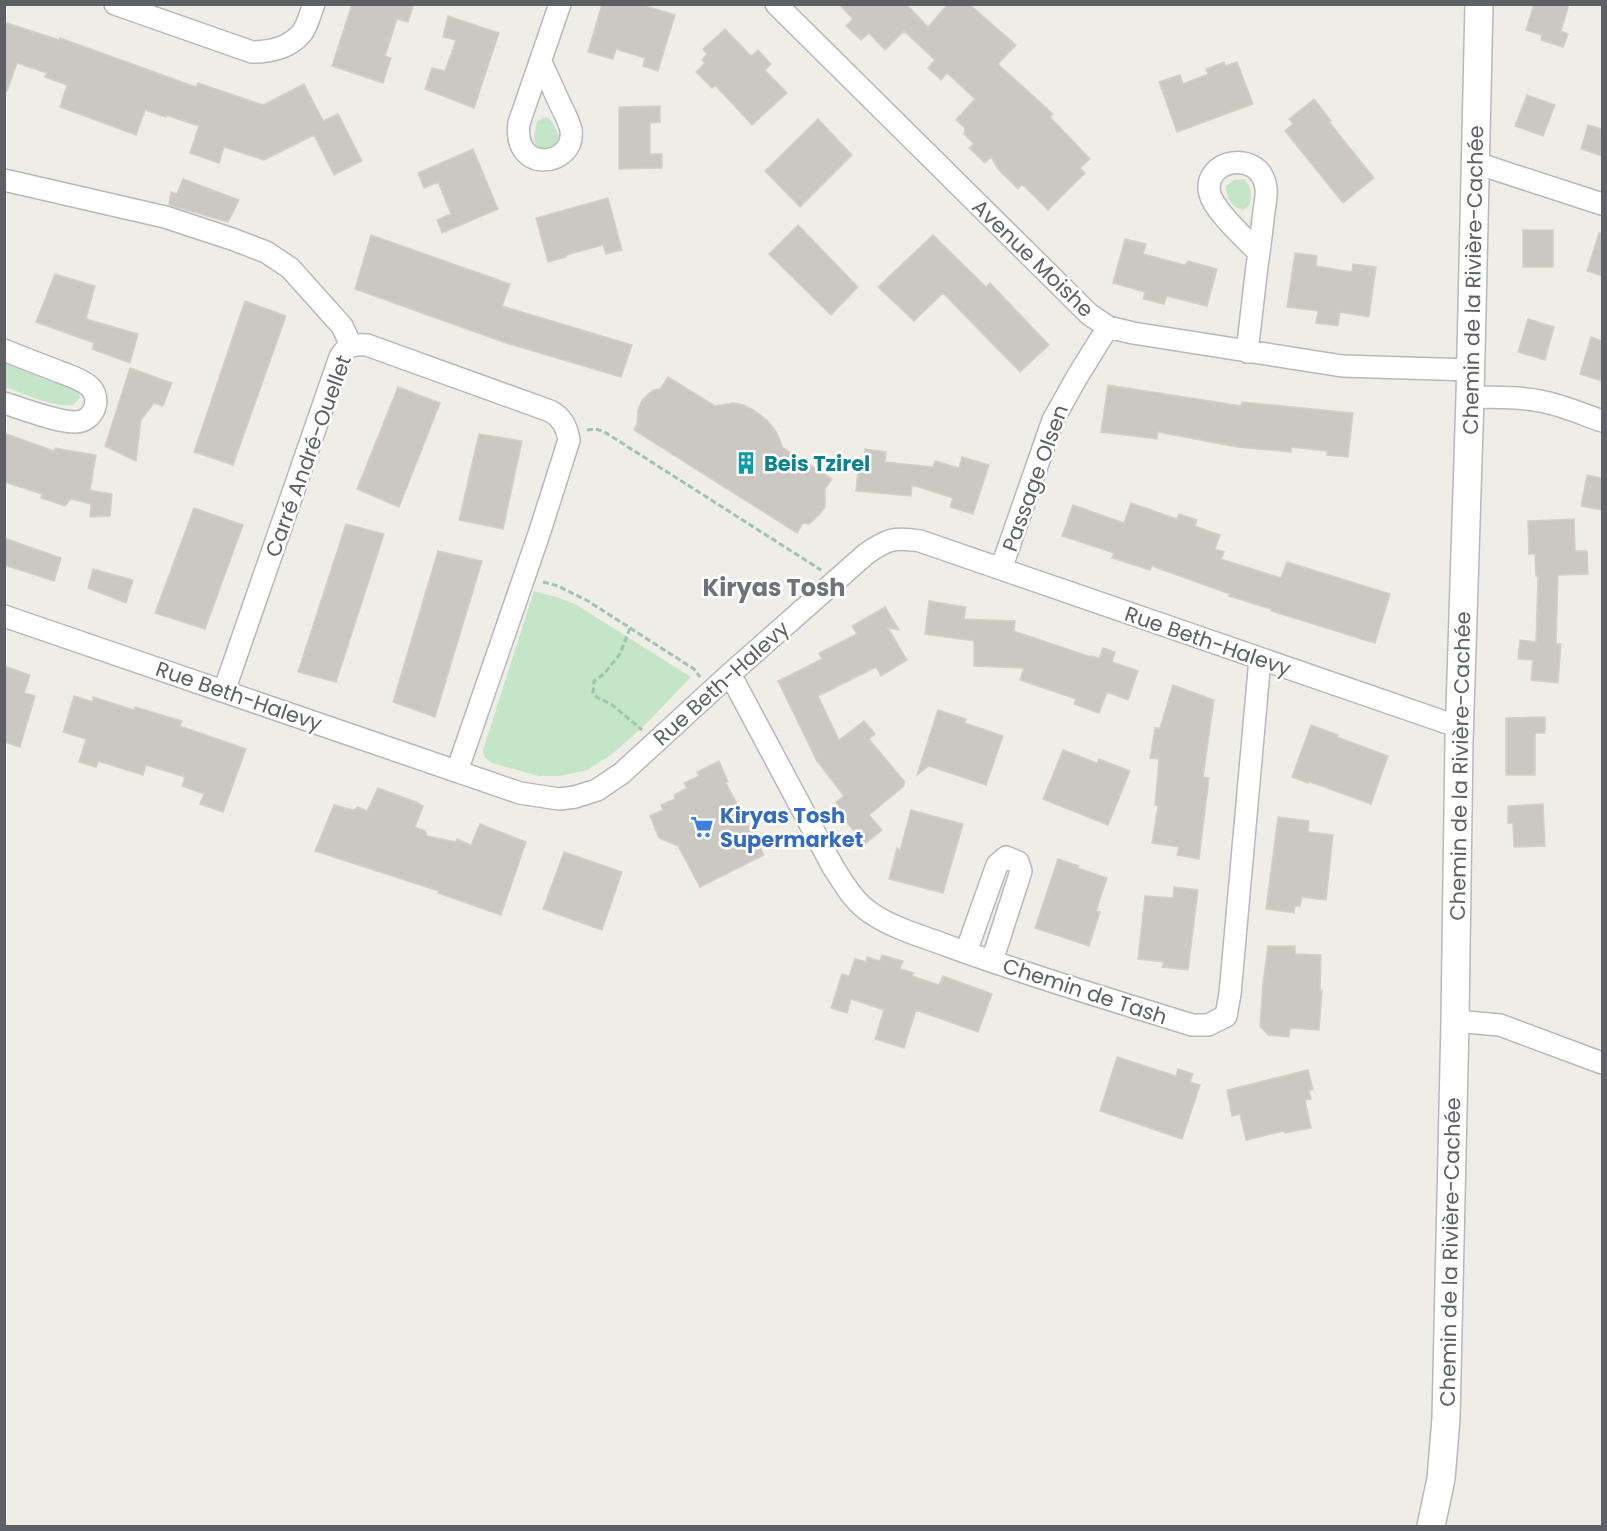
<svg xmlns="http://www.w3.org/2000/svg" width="1607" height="1531" font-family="Poppins,sans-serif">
<rect width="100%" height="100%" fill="#efeee6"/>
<path fill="#c4e5c7" d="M546,117l4,2 9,16 -2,7 -3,4 -11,4c-13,-7 -8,-17 -6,-29z
M1244,179c8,8 7,15 6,26l-7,5c-11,-2 -17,-13 -17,-24l8,-6z
M4,363l69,27 6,4 1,4 -7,7c-23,2 -47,-11 -68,-18z
M534,591l25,7 16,6 116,73 -47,49 -33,29 -24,15 -27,6h-21l-47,-13c-6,-4 -8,-6 -9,-13z"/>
<path fill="#cbc8c3" stroke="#d4d0c5" stroke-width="1.5" d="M352,4h62l-6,18 -11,-3 -12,37 6,2 -8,25 -51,-17z
M602,4h37l36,11 -17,56 -15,-5 2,-8 -29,-9 -3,10 -25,-7z
M839,4h67l22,23 20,-23h21l47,41 -18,19 55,50 -3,3 40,42 -10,9 5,5 -37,37 -26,-26 -4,5 -20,-20 -7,-12 -6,6 -16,-15 5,-4 -10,-10 1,-6 -9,-8 19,-21 -28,-26 -6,7 -13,-12 7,-8 -31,-29 -19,19 -16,-17 -8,7 -15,-14 7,-7z
M1534,4h35l-8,27 7,3 -5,13 -22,-7 1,-5 -16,-5z
M448,16l51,17 -25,75 -49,-19 7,-21 13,3 11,-31 -13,-3z
M4,22l55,18 1,-2 136,49 2,-4 65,22 41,-21 19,37 15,-7 24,47 -28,14 -20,-40 -50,25 -40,-13 -5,16 -29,-10 9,-27 -33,-11v2l-21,-7 -9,25 -76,-28 7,-22 -22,-8 2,-4 -30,-10 -10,28 -3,-1z
M725,29l26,27 7,-6 13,14 -6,6 22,23 -35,32 -37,-40 -3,3 -16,-16 9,-9 -3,-3 5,-6 -4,-5z
M1224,62l1,4 12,-4 16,42 -76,28 -18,-50 21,-7 3,9 25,-10 -2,-5z
M1527,95l28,10 -12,31 -28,-10z
M1314,99l17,22 -2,1 45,56 -31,25 -58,-72 8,-7 -4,-5z
M660,106v16l-10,1v31h12v14l-43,1v-62z
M818,119l34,36 -52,52 -35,-36z
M1588,125l14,4v27l-21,-7z
M473,149l25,60 -56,24 -5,-13 14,-6 -13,-32 -14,6 -6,-15z
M183,179l56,21 -11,22 -59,-17 2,-13 6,2z
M608,198l14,52 -16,4 -3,-9 -37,10v2l-18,5 -12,-44z
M798,225l60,62 -27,28 -62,-61z
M1523,230h30v37h-30z
M1599,233l3,1v42l-15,-5z
M371,235l139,49 -8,22 130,39 -11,32 -115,-34 -151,-54z
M933,235l53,52 4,-4 59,62 -29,27 -77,-79 -29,28 -36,-34z
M1125,239l21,5 -3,10 42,11 3,-4 29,8 -10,37 -40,-10 -3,8 -21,-5 2,-7 -32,-9z
M1295,253l22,3 -1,10 36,6 1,-8 23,3 -7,50 -29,-5 -2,14 -22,-3 2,-12 -31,-4z
M55,274l40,12 -9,33 52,15 -8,29 -38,-14 2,-6 -58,-21z
M245,301l41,15 -53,149 -39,-13z
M1528,319l26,8 -9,33 -27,-8z
M1591,337l11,4v40l-22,-7z
M130,368l42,15 -9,23 -9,-3 -13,17 -5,41 -31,-15z
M668,377l47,29 18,-3 11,2 11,6 12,9 10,13 6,15 49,31 -7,10v18l-6,8 -10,9 -6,-1 -6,10 -163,-103 3,-6 1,-14 4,-10 11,-10 7,-1z
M1108,385l133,21 1,-4 111,11 -5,44 -21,-2v-4l-36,-4v5l-54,-5 -79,-15 -1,7 -56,-7z
M398,387l42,16 -41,104 -42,-18z
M4,433l50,18 1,-3 41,7 -6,35 22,4 -2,22 -20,1 1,-13 -20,-5 -6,7 -24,-8 1,-4 -38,-12z
M479,434l43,7 -19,88 -44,-9z
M865,449l21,3 -1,10 48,5 2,-6 24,7 3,-11 27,8 -16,49 -23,-7 3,-9 -41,-13 -1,11 -55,-5 3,-30h5z
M1587,475l15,3v32l-21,-4z
M1131,503l46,16 2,-5 18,6 -2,6 25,9 -5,14 9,3 -3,7 60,19 6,-16 103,32 -15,49 -104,-32v-2l-42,-13 1,-2 -78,-28 -2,4 -38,-12 2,-5 -52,-17 11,-31 51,18z
M194,508l49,17 -38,104 -50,-16z
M1574,519l1,32h12l1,23 -30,1 -2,69h5l-3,39 -27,-3 2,-20 -15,-1 2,-19 16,2 2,-66h-2l-1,-22h-6l-1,-33z
M346,524l38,10 -48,148 -38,-10z
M4,538l57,20 -7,23 -50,-16z
M438,551l44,10 -47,156 -42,-15z
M93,569l40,11 -7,23 -38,-15z
M929,601l37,6 -2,12 51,2 -1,10 77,26v-1l8,2 4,-10 12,4 -3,10 26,9 -10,29 -21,-8 -8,21 -25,-9 2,-5 -56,-19 4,-12 -50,-2v-25l-49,-7z
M885,607l14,23 -11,-2 19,32 -26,16 -5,-9 -58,29 21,44 25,-19 11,13 -6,5 35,42v5l-35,29 13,15 -17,14 -22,-26 -7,-16 8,-6 -27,-35 -39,-80 44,-22 -3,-6 38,-19 -5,-8z
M4,666l26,9 -6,18 11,3 -15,51 -16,-5z
M1173,685l41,15 -11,77 6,1 -10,81 -22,-4 2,-8 -27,-4 6,-37 -3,-1 4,-46 -9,-1 5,-30h5z
M74,696l19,6v-5l41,13 1,-3 47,14 -2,5 66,23 -23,63 -23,-8 4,-10 -22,-8 3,-9 -39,-12 -3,10 -45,-14 -2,6 -17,-5 7,-23 -23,-7z
M938,710l28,9 -1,4 38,13 -17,49 -57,-19 -12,9z
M1545,717v16h-10v42h-29v-57z
M1311,725l27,10 -1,2 51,19 -17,48 -63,-23v2l-16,-6z
M1063,750l34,13 2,-4 31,12 -22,54 -65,-26z
M719,761l9,21 -2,1 38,72 -64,32 -22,-41 -19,-8 -9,-22 13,-6 -2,-5 14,-6 -1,-4 13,-7 -3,-5 15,-7 -2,-4z
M378,788l38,14 7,4 -8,21 10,4 2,5 29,6 1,-3 14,6 9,-21 46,18 -25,73 -63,-22 1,-2 -124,-40 19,-46 19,5 5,-3 9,4z
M1543,804l2,42 -31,1 -1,-24h-5v-17z
M911,810l52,14 -20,69 -54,-14 8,-31 3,3z
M1278,817l31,4 -1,11 25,3 -7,65 -24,-3 -2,9h-5l-1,7 -28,-4z
M564,852l58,20 -20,58 -59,-21z
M1058,859l21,7 -1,2 29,10 -11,33 4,1 -11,34 -54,-18z
M1174,887l24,3 -10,80 -26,-3 2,-5 -26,-3 7,-63 28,2z
M1268,946h27v8l26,1 -1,36h2l-3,39 -29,-2 -1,9 -21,-2 -8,-9 3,-43z
M882,955l21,6 -3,8 14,4 -2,3 27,9 4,-9 49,18 -14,38 -62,-22 -12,38 -29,-9 9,-29 -33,-11 -4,14 -16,-5 11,-34 7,2 6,-17 11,3 1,-5 13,4z
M1117,1057l59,19 2,-7 15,5 -3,8 10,3 -18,54 -82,-28z
M1308,1070l5,19 -4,2 2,8 -6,1 6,28 -26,5 -1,-2 -38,9 -6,-26 -8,2 -5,-26z"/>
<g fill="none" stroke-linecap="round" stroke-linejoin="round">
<g stroke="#b6b8bc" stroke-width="24">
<path id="minor" d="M115,4l137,48c17,0 35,-3 48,-17 7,-7 10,-21 14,-31
M776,4l313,310 19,13 25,6 209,33 129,4
M541,62c6,14 13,28 19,42 4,8 9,17 11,26 5,37 -59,45 -52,-7l41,-119
M1476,163l126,41
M4,180l161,37 67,22 34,13 24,16 52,58 9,19
M4,350c19,8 38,15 56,22 10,4 21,7 29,14 14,12 5,36 -14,36 -19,0 -51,-13 -71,-19
M1247,352l10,-86c3,-19 5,-37 7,-55 1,-7 3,-16 2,-23 -5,-40 -65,-29 -56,6 4,17 36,45 49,59
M1470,397c23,1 47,-1 70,4 22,4 42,13 62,20
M1001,569l52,-149 24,-43 31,-50
M4,616l516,177 39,6 16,-2 22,-7 25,-17 108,-99 136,-120c21,-15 28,-17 54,-13l539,186
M730,674l103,193c11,17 21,35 38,46 23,16 54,24 80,34 79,29 161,53 241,78h16l18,-9 4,-22 30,-335
M224,691l116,-334c7,-12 14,-13 27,-12l183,66c12,6 17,16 19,29l-30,94 -82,237
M966,952l31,-87 9,-8 12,5 3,9 -29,90
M1455,1021l45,4 102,38"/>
</g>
<g stroke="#b6b8bc" stroke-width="30">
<path id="tertiary" d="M1431,1526l10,-47 5,-61 9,-397 4,-280 11,-344 9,-393"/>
</g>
<path stroke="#9ec5ad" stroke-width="3" stroke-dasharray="6 3" stroke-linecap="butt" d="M587,430l8,-1 8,2 218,139
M543,582l15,4 30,15 106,68 6,8
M630,628l-10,26 -16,20 -10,7 -1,12 5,5 13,6 31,26"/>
<use href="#minor" stroke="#fff" stroke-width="21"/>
<use href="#tertiary" stroke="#fff" stroke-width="27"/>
</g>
<defs>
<g id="building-bare" transform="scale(1.8)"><path d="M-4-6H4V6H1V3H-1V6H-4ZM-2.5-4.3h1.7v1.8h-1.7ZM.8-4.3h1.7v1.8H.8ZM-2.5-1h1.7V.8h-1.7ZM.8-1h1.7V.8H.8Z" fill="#0f9aa8" stroke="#fff" stroke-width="2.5" paint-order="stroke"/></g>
<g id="supermarket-bare" transform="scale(1.8)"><path d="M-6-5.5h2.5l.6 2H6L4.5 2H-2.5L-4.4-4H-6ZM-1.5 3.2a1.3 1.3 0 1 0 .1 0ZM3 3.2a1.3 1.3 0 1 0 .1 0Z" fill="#3f7fe0" stroke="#fff" stroke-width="2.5" paint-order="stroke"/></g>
</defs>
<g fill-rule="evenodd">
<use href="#building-bare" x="746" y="463"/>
<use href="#supermarket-bare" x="702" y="827"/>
</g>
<g text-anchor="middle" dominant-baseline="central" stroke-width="5" stroke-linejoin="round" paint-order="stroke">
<g font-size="21" fill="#5e6066" stroke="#fff">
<text transform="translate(1033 258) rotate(44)">Avenue Moishe</text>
<text transform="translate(1473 280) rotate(-89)">Chemin de la Rivière-Cachée</text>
<text transform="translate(308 456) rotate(-70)">Carré André-Ouellet</text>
<text transform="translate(1035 478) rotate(-70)">Passage Olsen</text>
<text transform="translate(1208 641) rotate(19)">Rue Beth-Halevy</text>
<text transform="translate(721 683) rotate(-42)">Rue Beth-Halevy</text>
<text transform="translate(239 696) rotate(19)">Rue Beth-Halevy</text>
<text transform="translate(1460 766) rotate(-89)">Chemin de la Rivière-Cachée</text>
<text transform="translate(1085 991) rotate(18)">Chemin de Tash</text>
<text transform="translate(1450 1252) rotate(-89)">Chemin de la Rivière-Cachée</text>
</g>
<g font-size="21" font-weight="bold" fill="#0d838f" stroke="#fff" text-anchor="start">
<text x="764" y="463">Beis Tzirel</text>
</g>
<g font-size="21" font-weight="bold" fill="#366cbe" stroke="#fff" text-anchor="start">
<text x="720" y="815">Kiryas Tosh<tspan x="720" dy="24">Supermarket</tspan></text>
</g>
<g font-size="24" font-weight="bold" fill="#6f7278" stroke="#fff">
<text x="774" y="587">Kiryas Tosh</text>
</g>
</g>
<rect width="1607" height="1531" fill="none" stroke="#5e6066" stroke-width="12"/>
</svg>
